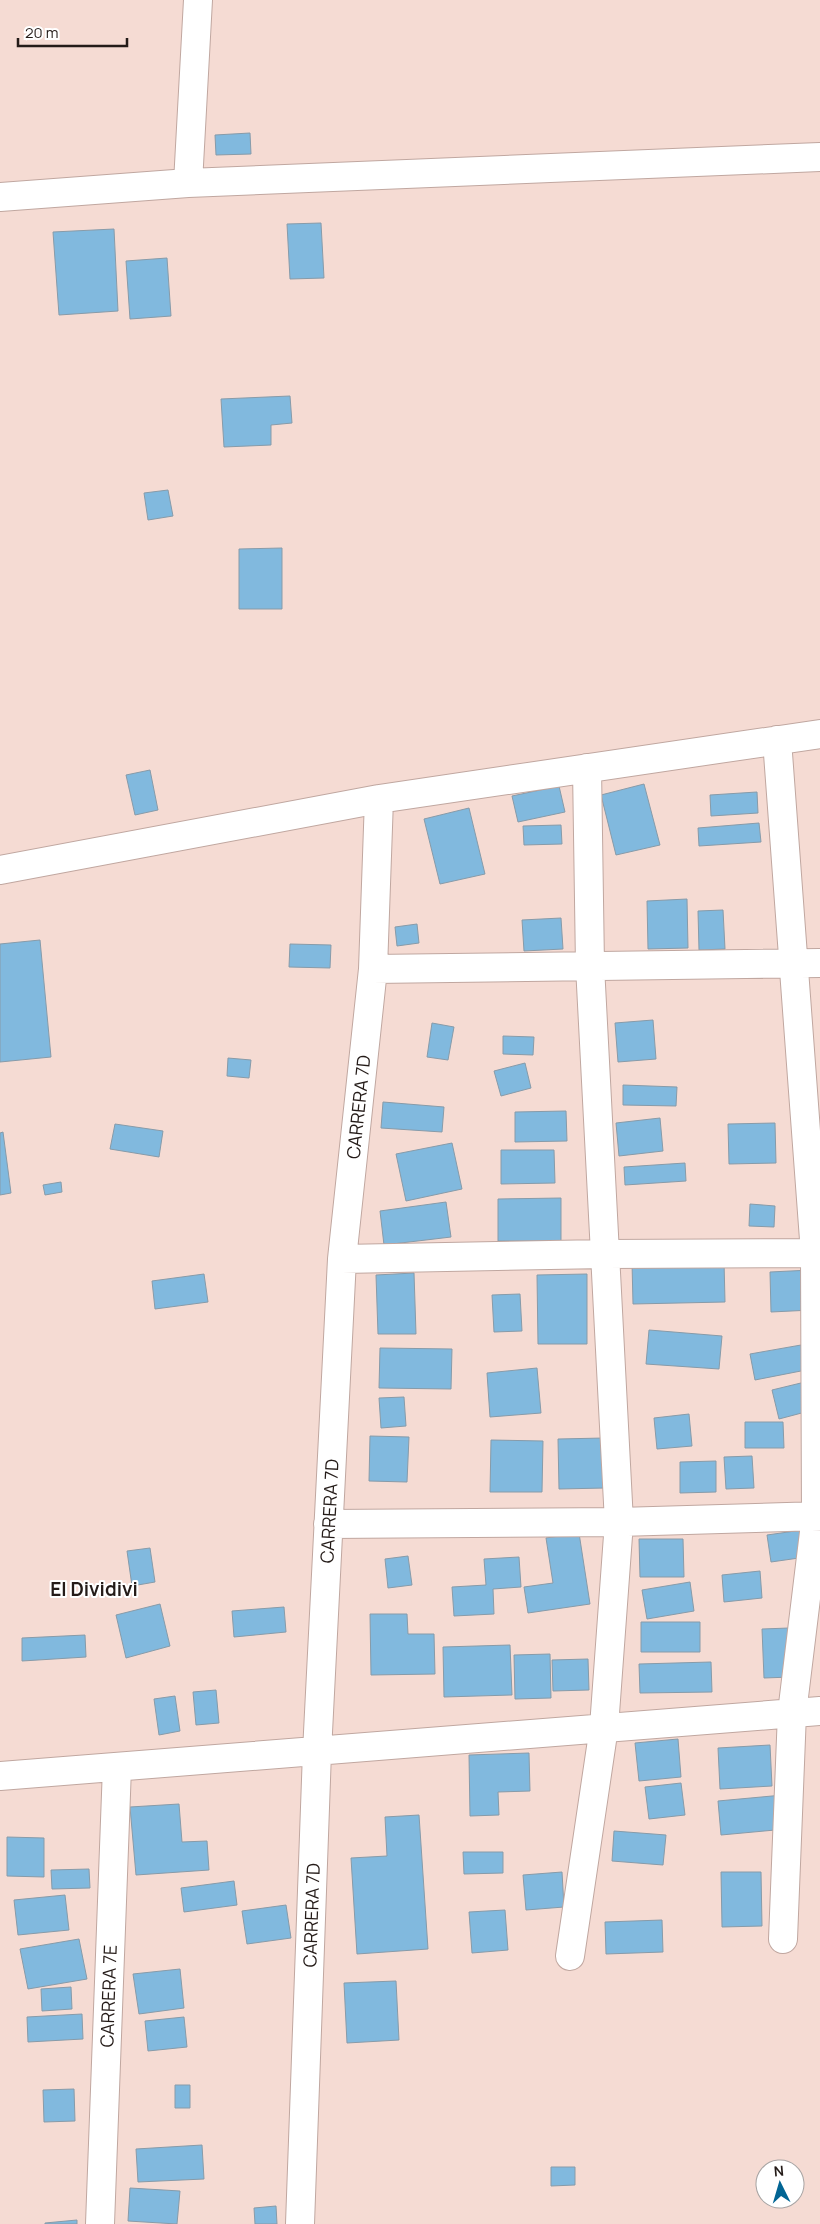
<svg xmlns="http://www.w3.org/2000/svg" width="820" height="2224" font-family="Manrope,sans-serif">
<rect width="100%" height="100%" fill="#f5dbd3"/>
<path fill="#81b9de" stroke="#879ba9" d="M250,133l1,21 -35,1 -1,-20z
M321,223l3,55 -34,1 -3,-55z
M114,229l4,82 -59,4 -6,-83z
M167,258l4,58 -41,3 -4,-58z
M290,396l2,27 -21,2v20l-47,2 -3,-48z
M168,490l5,26 -25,4 -4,-27z
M282,548v61h-43v-60z
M150,770l8,40 -23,5 -9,-40z
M644,784l16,61 -44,10 -15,-60z
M559,786l6,26 -47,10 -6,-26z
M757,792l1,21 -47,3 -1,-21z
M469,808l16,66 -45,10 -16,-65z
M759,823l2,19 -62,4 -1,-18z
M561,825l1,19 -38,1 -1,-19z
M687,899l1,49 -40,1 -1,-48z
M723,910l2,39 -26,1 -1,-39z
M561,918l2,31 -39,2 -2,-31z
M417,924l2,19 -22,3 -2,-19z
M40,940l11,117 -51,5v-118z
M290,944l41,1 -1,23 -41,-1z
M653,1020l3,39 -38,3 -3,-39z
M432,1023l22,4 -6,33 -21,-3z
M503,1036l31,1 -1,18 -30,-1z
M228,1058l23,2 -2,18 -22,-2z
M525,1063l6,25 -30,8 -7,-25z
M623,1085l54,2 -1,19 -53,-1z
M383,1102l61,5 -2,25 -61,-4z
M566,1111l1,30 -52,1v-30z
M660,1118l3,33 -44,5 -3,-33z
M775,1123l1,40 -47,1 -1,-40z
M115,1124l48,7 -4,26 -49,-8z
M3,1132l8,61 -11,2v-62z
M452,1143l10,46 -56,12 -10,-47z
M501,1150h53l1,33 -54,1z
M685,1163l1,18 -61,4 -1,-18z
M61,1182l1,10 -17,3 -2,-10z
M561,1198v43h-63v-42z
M446,1202l5,35 -67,8 -4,-34z
M750,1204l25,2 -1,21 -25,-1z
M724,1261l1,41 -92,2 -1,-42z
M811,1270l1,40 -41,2 -1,-40z
M414,1273l2,61h-38l-2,-59z
M204,1274l4,28 -53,7 -3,-28z
M587,1274v70h-49l-1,-69z
M520,1294l2,37 -28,1 -2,-37z
M649,1330l73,6 -3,33 -73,-5z
M801,1345l5,25 -51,10 -5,-26z
M380,1348l72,1 -1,40 -72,-1z
M537,1368l4,45 -51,4 -3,-44z
M805,1382l8,28 -34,9 -7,-29z
M404,1397l2,29 -25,2 -2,-30z
M689,1414l3,32 -35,3 -3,-31z
M745,1422h38l1,26h-39z
M370,1436l39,1 -2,45 -38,-1z
M604,1438l1,50 -46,1 -1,-50z
M491,1440l52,1 -1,51h-52z
M752,1456l2,32 -28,1 -2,-32z
M716,1461v31l-36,1v-31z
M802,1530l4,27 -35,5 -4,-27z
M579,1533l11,71 -62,9 -4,-26 29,-4 -7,-45z
M639,1539h44l1,38h-44z
M150,1548l5,34 -23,4 -5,-35z
M408,1556l4,29 -24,3 -3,-29z
M519,1557l2,30 -28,2 1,25 -40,2 -2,-29 34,-2 -2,-26z
M760,1571l2,27 -38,4 -2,-27z
M690,1582l4,29 -47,8 -5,-29z
M160,1604l10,42 -44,12 -10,-43z
M284,1607l2,25 -52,5 -2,-26z
M370,1614h37l1,20h26l1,40 -64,1z
M641,1622h59v30h-59z
M789,1628l2,49 -27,1 -2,-49z
M85,1635l1,22 -64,4v-23z
M510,1645l2,50 -68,2 -1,-50z
M550,1654l1,44 -36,1 -1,-44z
M588,1659l1,31 -36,1 -1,-31z
M711,1662l1,30 -72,1 -1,-29z
M216,1690l3,33 -23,2 -3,-33z
M175,1696l5,35 -21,4 -5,-36z
M678,1739l3,38 -42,4 -4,-38z
M770,1745l2,41 -52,3 -2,-41z
M529,1753l1,38 -32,1 1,23 -29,1 -1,-61z
M681,1783l4,32 -36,4 -4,-32z
M783,1795l3,34 -65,6 -3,-34z
M179,1804l3,38 25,-1 2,29 -73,5 -6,-68z
M419,1815l9,134 -71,5 -6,-96 36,-2 -2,-39z
M614,1831l52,4 -3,30 -51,-4z
M7,1837l37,1v39l-37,-1z
M463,1852h40v21l-39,1z
M89,1869l1,19 -38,1 -1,-19z
M562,1872l2,35 -38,3 -3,-35z
M721,1872h40l1,54 -40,1z
M234,1881l3,24 -53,7 -3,-24z
M65,1895l4,35 -51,5 -4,-35z
M286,1905l5,33 -44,6 -5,-33z
M505,1910l3,40 -36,3 -3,-41z
M662,1920l1,32 -57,2 -1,-32z
M79,1939l8,40 -59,10 -8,-40z
M180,1969l4,39 -45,6 -6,-40z
M396,1981l3,59 -52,3 -3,-60z
M71,1987l1,22 -30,2 -1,-22z
M82,2014l1,25 -55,3 -1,-25z
M184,2017l3,30 -39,4 -3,-30z
M175,2085h15v23h-15z
M74,2089l1,32 -31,1 -1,-32z
M202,2145l2,34 -66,3 -2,-33z
M551,2167h24v18l-24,1z
M130,2188l50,3 -3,33 -49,-3z
M276,2206l1,18h-22l-1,-16z
M77,2220v4h-32v-1z"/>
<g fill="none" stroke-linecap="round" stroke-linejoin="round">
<g stroke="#c0a7a0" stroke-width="30">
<path id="minor" d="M188,183l10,-183
M0,197l188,-14 632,-26
M777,740l38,513 1,263 -24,197 -9,226
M0,870l379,-71 441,-65
M373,969l447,-6
M342,1259l263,-5 215,-1
M328,1524l291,-2 201,-6
M0,1776l820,-65
M570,1956l34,-229 15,-205 -29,-556 -3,-198
M100,2224l17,-457
M300,2224l17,-472 25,-493 31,-290 6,-170"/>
</g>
<use href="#minor" stroke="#fff" stroke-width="28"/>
</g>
<g text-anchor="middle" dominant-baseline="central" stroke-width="4" stroke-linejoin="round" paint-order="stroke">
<g font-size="18" fill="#241b18" stroke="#fff">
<text transform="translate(358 1107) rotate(-84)">CARRERA 7D</text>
<text transform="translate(329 1511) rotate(-87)">CARRERA 7D</text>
<text transform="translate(311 1915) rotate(-88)">CARRERA 7D</text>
<text transform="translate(108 1996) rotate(-88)">CARRERA 7E</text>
</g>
<g font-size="19" font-weight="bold" fill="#241b18" stroke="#fff">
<text x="94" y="1589">El Dividivi</text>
</g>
</g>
<g transform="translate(780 2184) rotate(355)"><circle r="24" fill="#ffffff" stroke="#a7a4a3"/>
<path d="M0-4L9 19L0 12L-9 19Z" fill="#026594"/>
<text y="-8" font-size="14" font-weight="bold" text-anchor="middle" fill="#241b18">N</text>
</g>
<path d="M18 38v8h109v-8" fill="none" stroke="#241b18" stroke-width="2.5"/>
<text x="25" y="38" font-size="15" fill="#241b18" stroke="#ffffff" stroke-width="4" paint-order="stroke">20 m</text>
</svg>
